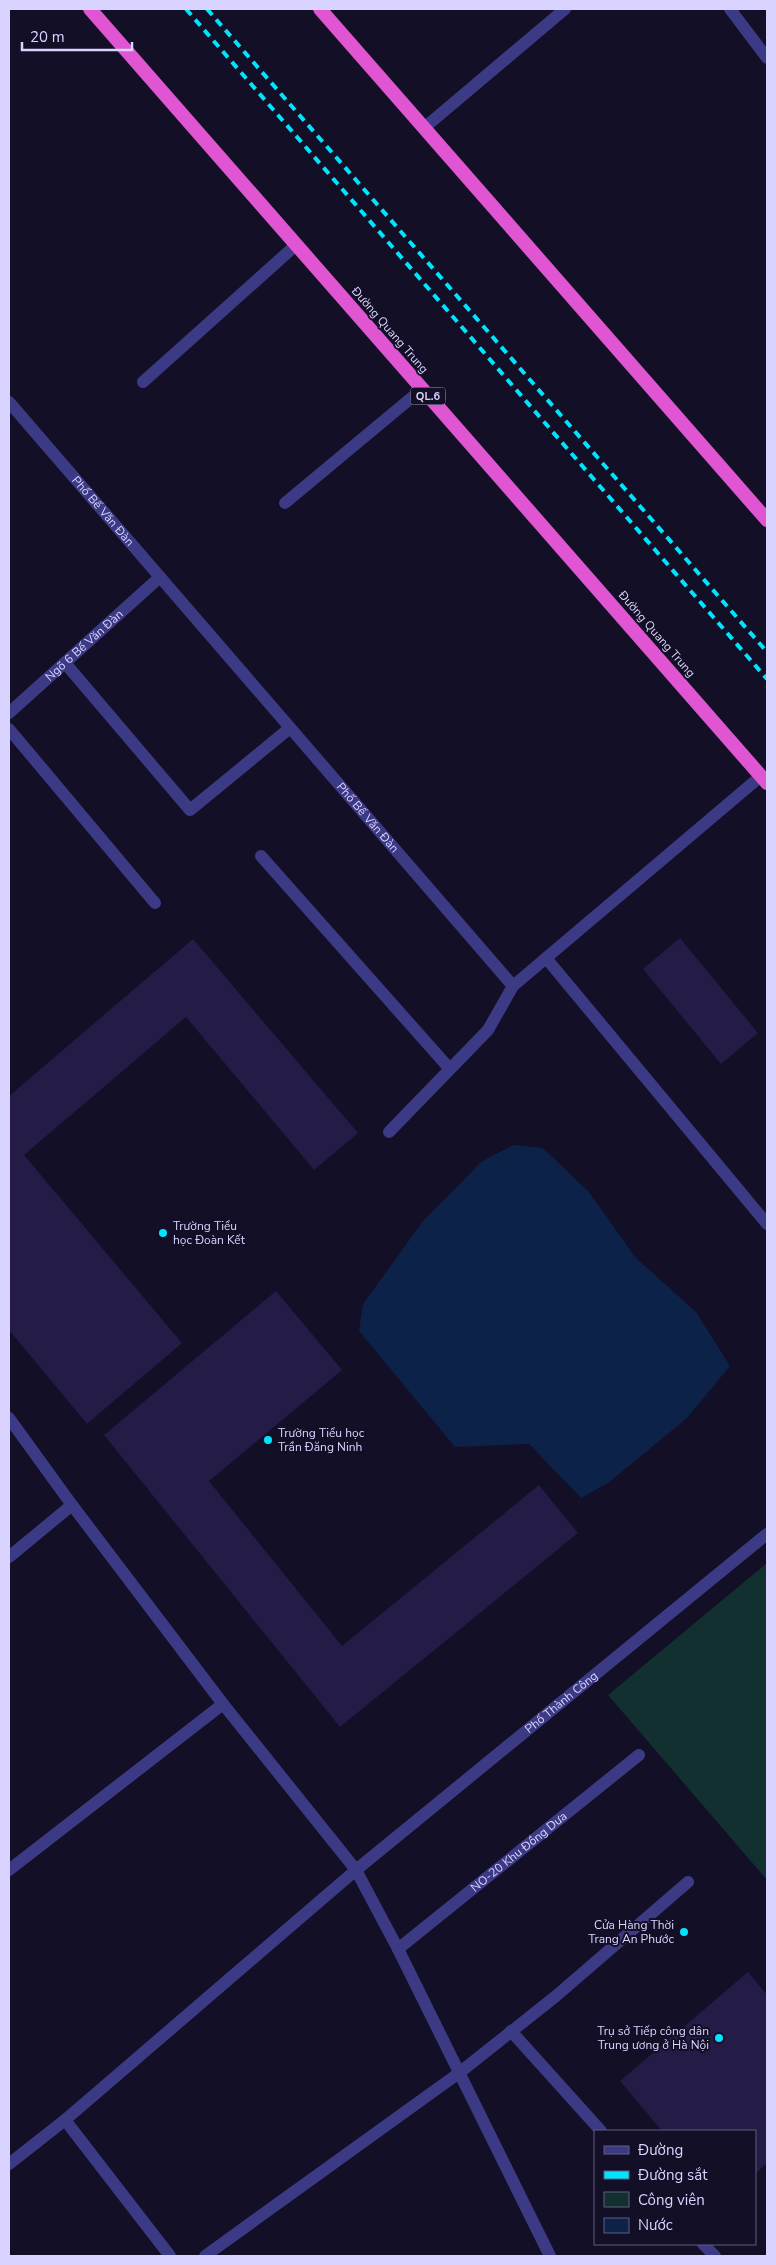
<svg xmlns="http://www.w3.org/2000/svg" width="776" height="2265" font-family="'Nunito Sans',sans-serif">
<rect width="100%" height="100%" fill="#130f26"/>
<path fill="#12302f" d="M767,1563v317l-159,-185z"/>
<path fill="#0c2248" d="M513,1145l30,3 46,44 46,65 61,55 34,54 -44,53 -78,64 -27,15 -52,-54 -74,3 -96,-116 4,-27 60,-83 58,-59z"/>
<path fill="#241b47" d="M680,938l78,95 -37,31 -78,-95z
M193,939l165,194 -44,37 -128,-153 -162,138 158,188 -95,81 -78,-94v-234z
M276,1291l66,79 -133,111 133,165 197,-161 39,48 -238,194 -236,-292z
M748,1972l19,23v168l-12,11v-43h-93l-42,-50z"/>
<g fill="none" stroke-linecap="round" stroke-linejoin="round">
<g stroke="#3d3a85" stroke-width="12">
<path d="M730,9l37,49"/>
<path d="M143,382l153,-137"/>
<path d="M285,503l137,-114"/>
<path d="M65,663l125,147 100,-82"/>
<path id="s1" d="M9,713l151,-136"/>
<path d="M9,729l146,174"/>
<path d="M261,856l188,212"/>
<path d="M546,958l221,266"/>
<path d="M389,1132l99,-102 25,-44"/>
<path id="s2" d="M356,1870l411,-336"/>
<path id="s3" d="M398,1949l241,-194"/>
<path d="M511,2031l90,100"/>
<path d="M459,2073l97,-77 132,-114"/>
<path d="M703,2244l12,12"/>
</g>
<g stroke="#3d3a85" stroke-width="12">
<path d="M424,128l141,-119"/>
<path id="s4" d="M9,402l504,584 248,-210"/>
<path d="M9,1418l63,87 151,199 133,166 42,79 152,307"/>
<path d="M9,1557l63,-52"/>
<path d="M9,1870l214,-166"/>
<path d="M65,2120l105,136"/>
<path d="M9,2164l56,-44 291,-250"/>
<path d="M205,2256l254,-183"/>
</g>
<path stroke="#e055d1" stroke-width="14" d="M90,9l677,774
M320,9l447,511"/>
<path stroke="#00e5ff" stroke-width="4" stroke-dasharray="8 6" stroke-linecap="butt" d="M186,9l581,670
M207,9l560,643"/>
</g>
<g fill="#00e5ff" stroke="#130f26" stroke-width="2">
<circle cx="163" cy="1233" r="5"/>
<circle cx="268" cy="1440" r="5"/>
<circle cx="684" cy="1932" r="5"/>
<circle cx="719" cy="2038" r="5"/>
</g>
<g text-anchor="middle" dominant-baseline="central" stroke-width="4" stroke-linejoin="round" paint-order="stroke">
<rect fill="#130f26" stroke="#9e99be" stroke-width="1" x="410.5" y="387.5" width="35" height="17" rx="4"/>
<g font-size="11" font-weight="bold" fill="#d9d4ff">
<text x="428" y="396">QL.6</text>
</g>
<g font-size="12" fill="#d9d4ff" stroke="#130f26">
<text transform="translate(390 330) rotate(49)">Đường Quang Trung</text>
<text stroke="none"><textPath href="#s4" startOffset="144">Phố Bế Văn Đàn</textPath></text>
<text transform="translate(657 634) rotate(49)">Đường Quang Trung</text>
<text stroke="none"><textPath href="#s1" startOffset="101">Ngõ 6 Bế Văn Đàn</textPath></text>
<text stroke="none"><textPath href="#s4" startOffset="549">Phố Bế Văn Đàn</textPath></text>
<text stroke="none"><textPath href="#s2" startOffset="265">Phố Thành Công</textPath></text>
<text stroke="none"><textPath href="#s3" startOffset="155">NO-20 Khu Đồng Dưa</textPath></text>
</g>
<g font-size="12" fill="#d9d4ff" stroke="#130f26" text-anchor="start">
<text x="173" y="1226">Trường Tiểu<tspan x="173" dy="14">học Đoàn Kết</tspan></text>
<text x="278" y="1433">Trường Tiểu học<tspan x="278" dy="14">Trần Đăng Ninh</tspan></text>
<text x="674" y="1925" text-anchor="end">Cửa Hàng Thời<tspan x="674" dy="14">Trang An Phước</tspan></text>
<text x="709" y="2031" text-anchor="end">Trụ sở Tiếp công dân<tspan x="709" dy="14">Trung ương ở Hà Nội</tspan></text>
</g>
</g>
<rect width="776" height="2265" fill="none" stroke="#d9d4ff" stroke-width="20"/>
<rect x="594" y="2130" width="162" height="115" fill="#130f26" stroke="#625e7d"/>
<rect x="604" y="2146" width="25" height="8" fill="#3d3a85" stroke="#625e7d"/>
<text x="638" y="2155" font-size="15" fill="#d9d4ff">Đường</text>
<rect x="604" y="2171" width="25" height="8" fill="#00e5ff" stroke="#625e7d"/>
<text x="638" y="2180" font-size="15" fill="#d9d4ff">Đường sắt</text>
<rect x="604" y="2192" width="25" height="15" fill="#12302f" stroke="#625e7d"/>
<text x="638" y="2205" font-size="15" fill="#d9d4ff">Công viên</text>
<rect x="604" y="2218" width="25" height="15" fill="#0c2248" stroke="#625e7d"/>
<text x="638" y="2230" font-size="15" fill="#d9d4ff">Nước</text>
<path d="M22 42v8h110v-8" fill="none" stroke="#d9d4ff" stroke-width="2.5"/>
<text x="30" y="42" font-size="15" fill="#d9d4ff" stroke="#130f26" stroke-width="4" paint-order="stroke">20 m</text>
</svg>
